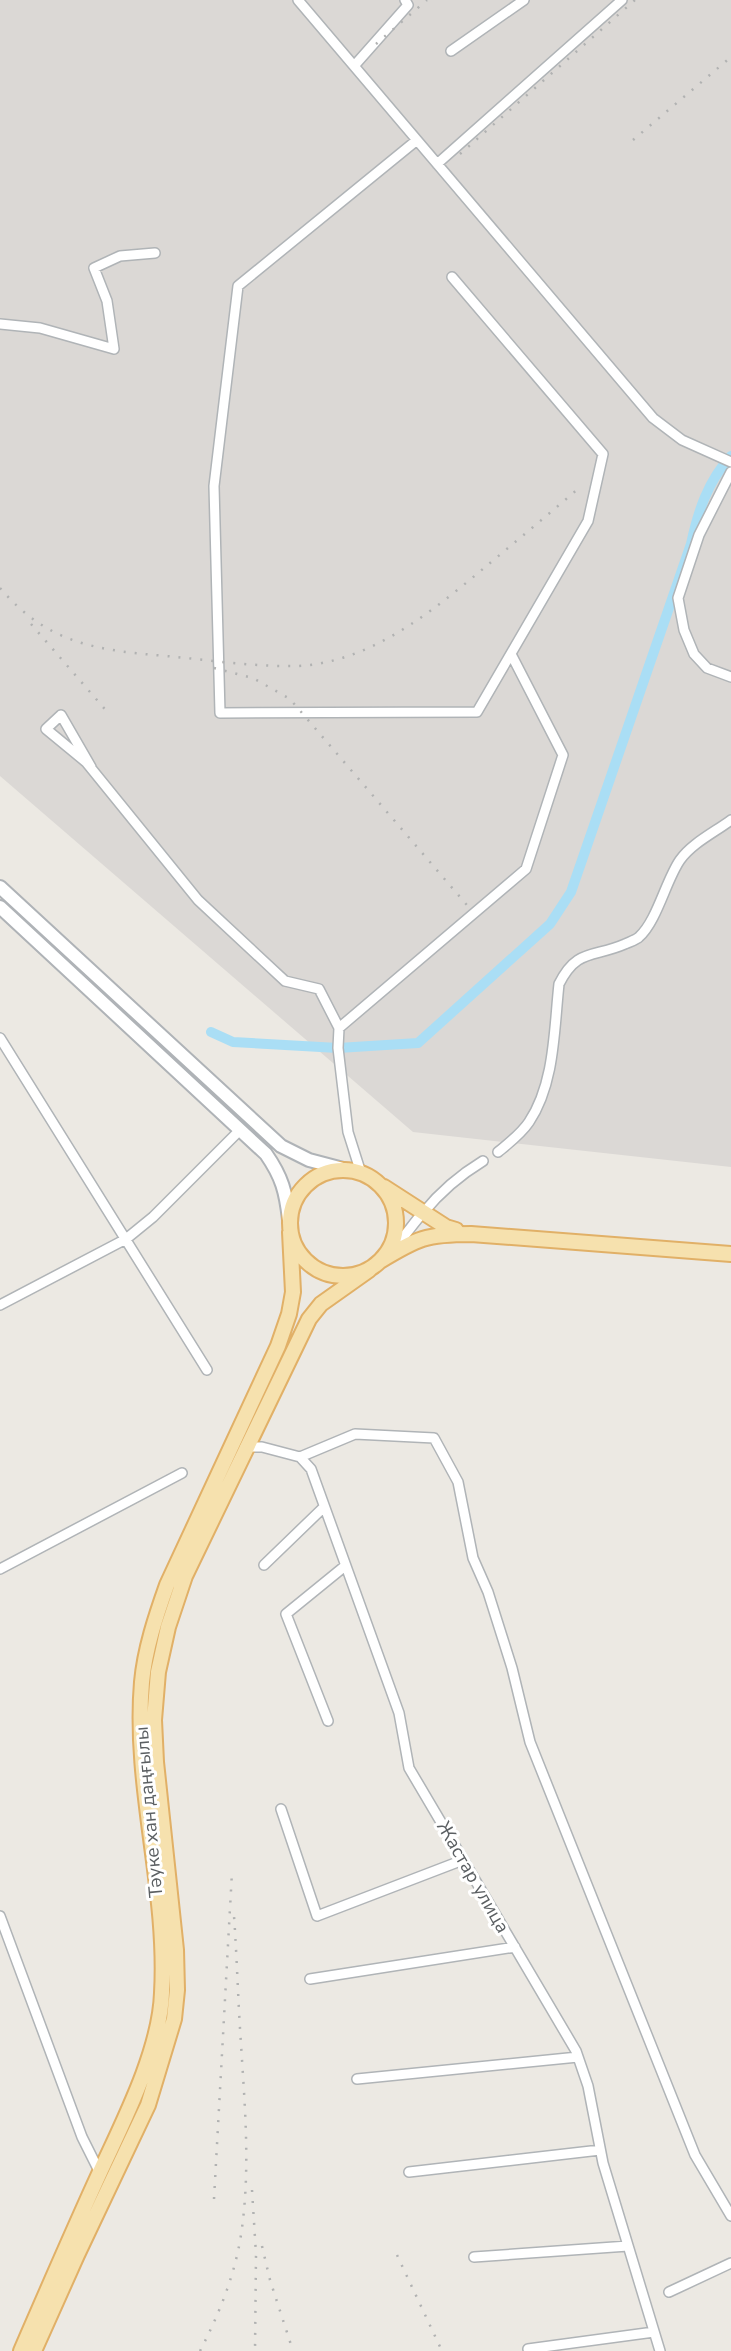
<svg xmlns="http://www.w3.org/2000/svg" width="731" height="2351" font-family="'Nunito Sans',sans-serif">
<rect width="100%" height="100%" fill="#ece9e3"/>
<path fill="#dbd8d5" d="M0,0h731v1167l-318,-35 -413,-356z"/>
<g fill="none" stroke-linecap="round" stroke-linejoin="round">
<path stroke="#aadef5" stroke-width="10" d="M211,1032l22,10 105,6 80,-5 132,-119 21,-32 120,-348c7,-33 17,-63 40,-88"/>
<g stroke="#b0b4b7" stroke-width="12">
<path id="minor" d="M298,0l355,418 29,22 49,22
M451,51l73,-51
M354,66l54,-61 -3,-5
M417,140l-179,146 -24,200 6,227 257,-1 111,-191 15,-67 -151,-177
M437,164l185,-164
M0,324l40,4 74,21 -7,-48 -13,-33 26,-12 35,-3
M731,472l-32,63 -21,63 6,32 10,24 13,14 24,9
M91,767l-30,-52 -15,14 40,33 112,138 87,81 34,8 20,39
M0,1038l207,332
M498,1152c11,-9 23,-18 31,-30 26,-39 25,-93 30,-138 18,-36 34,-26 66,-40 4,-2 11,-4 14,-7 18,-16 27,-57 41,-77 12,-17 35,-28 51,-40
M361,1173l-13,-41 -10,-84 1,-20 187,-159 37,-114 -52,-101
M393,1247c12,-9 19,-23 30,-34 17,-21 37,-38 60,-52
M0,1305l126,-66 27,-22 87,-87
M245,1447h17l38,10 11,12 88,244 10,55 167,283 12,35 15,77 57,188
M300,1457l55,-23 79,4 24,44 15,76 15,34 24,76 18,74 165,413 36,61
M264,1565l60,-58
M0,1569l182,-96
M328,1721l-42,-107 59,-48
M281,1809l36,107 146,-56
M0,1916l82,221 18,36
M310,1979l205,-32
M357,2079l221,-22
M409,2172l191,-22
M474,2257l154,-11
M669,2292l62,-29
M528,2349l126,-17"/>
</g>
<g stroke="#afb3b7" stroke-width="16">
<path id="secondary" d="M0,887l281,259 28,14 38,10
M0,907l266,247c16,23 20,38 23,66"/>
</g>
<g stroke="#e1b067" stroke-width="18">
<path id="primary" d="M290 1223a53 53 0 1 1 106 0a53 53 0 1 1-106 0Z
M384,1187l62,40 10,3
M380,1261c38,-23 46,-27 91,-27l260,20
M21,2351c26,-60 52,-120 79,-179 24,-52 60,-122 62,-179 6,-104 -29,-207 -20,-311 3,-33 14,-66 25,-97l111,-239 11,-32 4,-22 -3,-60
M34,2351l43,-96 71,-150 26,-86 3,-29 -1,-40 -20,-188 -2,-42 4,-48 10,-45 17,-51 124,-257 12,-15 48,-34"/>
</g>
<use href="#minor" stroke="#fff" stroke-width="9"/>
<use href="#secondary" stroke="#fff" stroke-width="12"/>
<use href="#primary" stroke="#f6e1ae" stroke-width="14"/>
<path stroke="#b1b2b2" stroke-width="2.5" stroke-dasharray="2 9" stroke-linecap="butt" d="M376,44l51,-44
M633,140l98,-83
M460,154l175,-154
M0,588c48,56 96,62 166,68 43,4 88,11 132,10 75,-4 137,-57 192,-103 30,-25 60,-50 89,-75
M31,624l79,91
M214,668l39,10 37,21 182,212
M252,2190l4,64 -1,97
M214,2199l18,-327
M262,2246l8,34 23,71
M397,2255l45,96
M200,2351c18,-35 33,-71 40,-110 11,-65 5,-132 1,-197 -3,-43 -4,-86 -7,-128"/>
</g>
<g text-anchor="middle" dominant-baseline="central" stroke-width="6" stroke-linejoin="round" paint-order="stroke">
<g font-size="19" fill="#5b5f62" stroke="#fff">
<text transform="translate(149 1812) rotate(-95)">Тәуке хан даңғылы</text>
<text transform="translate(473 1877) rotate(60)">Жастар улица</text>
</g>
</g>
</svg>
